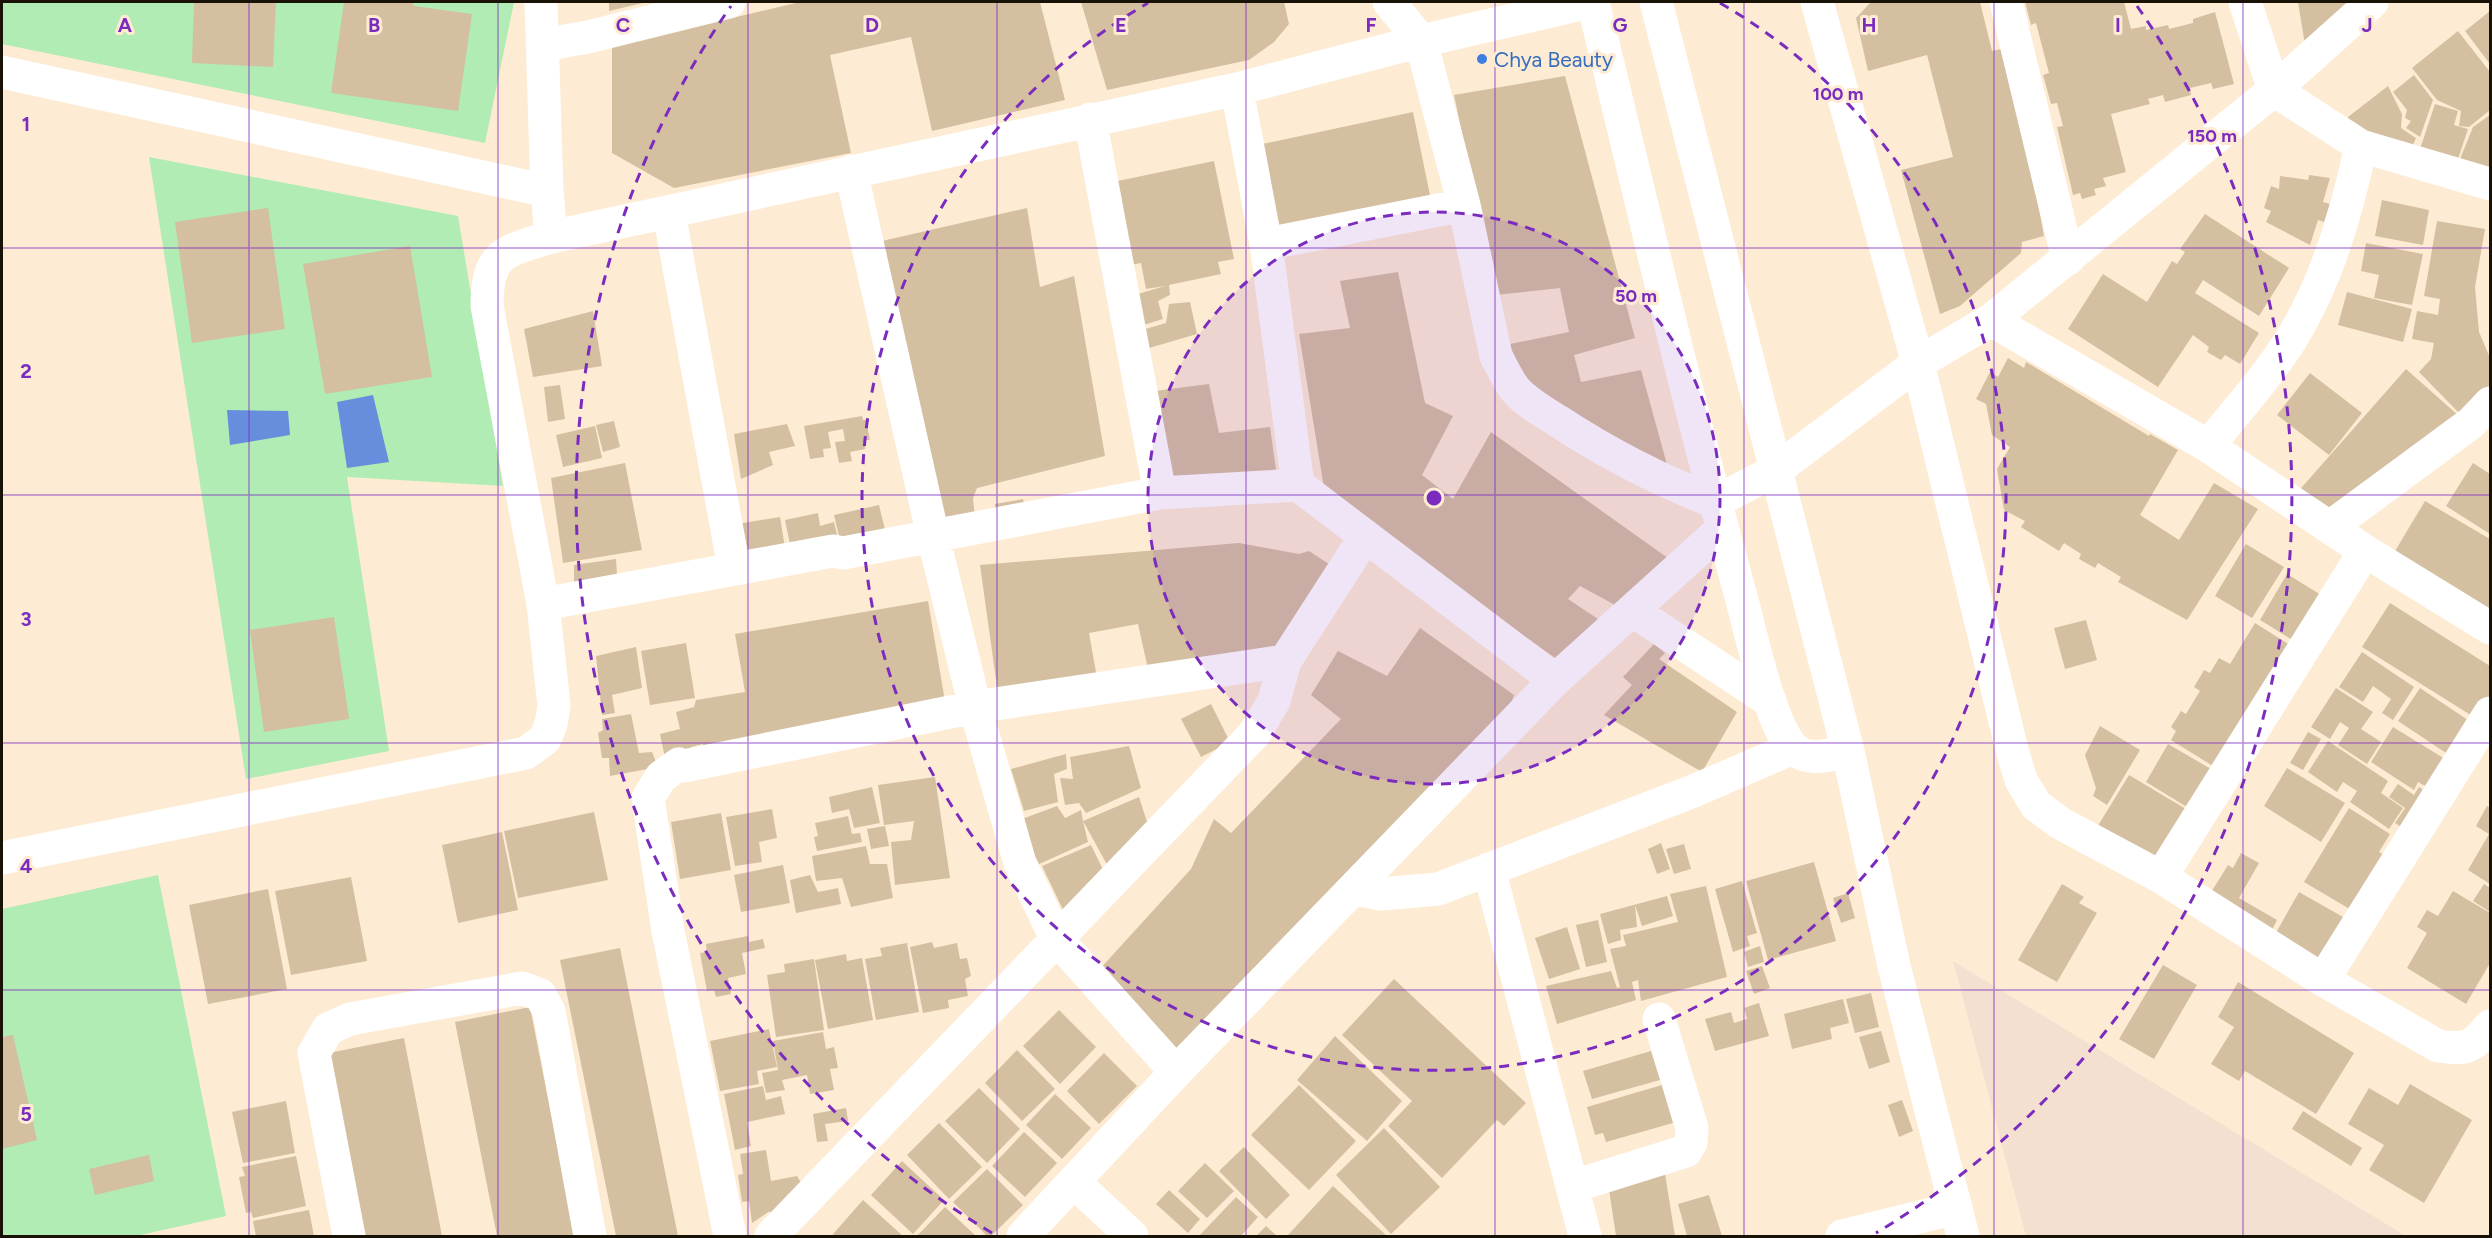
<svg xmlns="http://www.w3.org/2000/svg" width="2492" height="1238" font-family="Figtree,sans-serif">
<rect width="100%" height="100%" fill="#fdecd3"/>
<path fill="#f4e0d1" d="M1953,961l453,275h-380z"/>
<path fill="#b1ecb4" d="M2,2h512l-29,141 -483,-99z
M149,157l309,59 45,270 -156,-9 42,274 -143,28z
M158,875l68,341 -90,20h-134v-327z"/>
<path fill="#668edc" d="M373,395l16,67 -42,6 -10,-66z
M227,410l61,1 2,24 -60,10z"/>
<path fill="#d4bfa1" d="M194,2h82l-3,65 -81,-4z
M344,2h68l2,4 58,8 -14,97 -127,-18z
M609,2h38l-38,9z
M800,2h240l25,98 -133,31 -21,-94 -81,18 21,98 -177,35 -62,-35v-107z
M1081,2h203l5,22 -15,18 -25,18 -142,30z
M1871,2h109l12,49 9,-2 37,154 6,33 -22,6 -1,11 -61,53 -20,8 -39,-144 52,-13 -26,-102 -59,16 -12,-53z
M2025,2h99l7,27 15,-3v4l22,-5 1,4 24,-6v-4l22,-7 19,72 -21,5 -2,-6 -21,5 1,7 -26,7 -2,-7 -15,4 2,5 -39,10 15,58 -23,6 3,8 -12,3 2,6 -14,4 -2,-6 -7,2 -16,-68 6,-1 -6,-23 -6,1 -8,-29 6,-2 -13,-50 -5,2z
M2298,2h55l-48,43z
M2490,11v53l-25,-33z
M2458,31l32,41v38l-21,17 -10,-1 2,-15 -24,-11 -25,-32z
M2414,75l19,25 -13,37 -14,-9 5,-7 -6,-3 2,-8 -14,-18z
M1565,76l70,262 -61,17 7,27 60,-12 28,102 -138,-58 -21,-70 59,-12 -9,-44 -64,7 -42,-200z
M2388,86l14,28 -1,14 15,10 -5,11 -59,-10 -4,-22z
M2435,104l23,7 -4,14 14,4 -13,39 -37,-13z
M1413,112l22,108 -160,34 -22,-108z
M2490,115v57l-32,-8 15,-37z
M1214,161l20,98 -16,3 3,12 -52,11 1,10 -12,6 5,18 -26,8 -6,-31 34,-10 -19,3 -5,-26 -16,3 -17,-83z
M2309,175l21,3 -7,24 7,2 -6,18 -6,-2 -8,25 -44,-23 5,-11 -7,-3 7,-22 8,3 1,-13 28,4z
M2382,200l47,10 -6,35 -48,-9z
M268,208l17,121 -93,14 -17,-121z
M1027,208l13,79 34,-11 31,180 -128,32 -4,10 3,30 -36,18 -58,-305z
M2205,214l84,54 -30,48 -56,-36 -8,13 64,40 -19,31 -15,-9 -4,5 -14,-8 2,-5 -16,-12 -35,52 -90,-58 35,-55 44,28 25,-41 5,3 8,-12 -5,-3z
M2437,221l48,8 -10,58 4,45 11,26v27l-29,30 -42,-43 12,-13 3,-16 -22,-4 5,-28 21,4 2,-16 -16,-3z
M2366,243l57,11 -11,51 -38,-7 5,-23 -18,-4z
M410,246l22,131 -107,17 -22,-130z
M1398,272l27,131 28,13 -31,59 31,24 38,-67 181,129 -55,45 -37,-20 -12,13 36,24 -24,29 -17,-1 -5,9 -233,-166 -26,-160 51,-6 -10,-47z
M2347,292l65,17 -9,33 -65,-17z
M1190,302l7,32 -58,17 -4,-19 31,-9 3,-19z
M593,311l9,55 -69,11 -9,-48z
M2008,358l16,10 2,-6 123,74 1,-2 28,16 -38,65 39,25 35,-57 44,26 -71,111 -69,-38 3,-5 -23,-14 -3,5 -16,-9 2,-5 -17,-11 -5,8 -38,-24 4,-6 -21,-11 -7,-41 13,-22 -18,-12 -6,-31 -10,-5 14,-27 8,5z
M2406,369l53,47 -128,103 -36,-24z
M2310,373l52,40 -33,42 -52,-40z
M1209,384l10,49 51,-6 7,50 -105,20 -17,-106z
M560,385l5,34 -17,3 -4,-35z
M862,416l1,4h3l4,20h-6l1,9 -15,3 2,9 -13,2 -4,-21 10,-1 -2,-12 -15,3 3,16 -8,1 1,8 -14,2 -6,-33z
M614,421l6,26 -17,5 -7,-27z
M787,424l8,22 -26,6 4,13 -32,14 -7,-45z
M595,426l7,32 -39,9 -7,-32z
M625,463l17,87 -79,13 -12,-85z
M2473,463l17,11v60l-44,-28z
M1023,499l3,16 -29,5 -2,-16z
M2425,501l65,38v75l-98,-58z
M879,505l9,37 -45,11 -9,-38z
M818,513l2,13 14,-4 4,17 -45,20 -8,-39z
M780,517l7,43 -46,7 -4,-43z
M1239,543l60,11 10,-3 23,15 -72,110 -110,2 -12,-54 -49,9 10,56 -100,12 -19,-136z
M2246,544l38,23 -32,51 -37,-22z
M616,559l2,31 -44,8v-33z
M2287,574l39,24 -27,46 -39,-24z
M928,601l21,124 -242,41 -4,-22 -12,3 4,16h-29l-6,-29 20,-5 -4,-17 18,-5 2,-7 49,-8 -10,-58z
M2390,603l100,63v32l-13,21 -115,-72z
M334,617l15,102 -85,13 -14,-102z
M2086,620l11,40 -32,9 -11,-41z
M2255,623l40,25 -74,123 -50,-31 5,-9 -5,-4 10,-16 5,3 9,-15 5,-8 -6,-4 10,-17 6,3 9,-15 11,6z
M1420,628l94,67 -8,23 -332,340 -76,-87 93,-102 23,-50 17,14 110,-114 -30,-24 27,-44 49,25z
M686,643l9,55 -45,7 -9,-54z
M1654,644l11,9 -6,6 78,53 -35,60 -98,-57 28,-30 -9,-8z
M636,647l6,41 -30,7 3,18 -13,2 -6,-59z
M2362,652l52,35 -21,33 -11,-7 9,-14 -18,-13 -10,16 -24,-15z
M2336,688l37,24 -12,17 20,13 -14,22 -29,-19 11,-17 -9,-6 -10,17 -19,-12z
M2420,688l57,38 -22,33 -57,-38z
M1211,704l19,38 -29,15 -20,-38z
M631,714l8,39 13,-1 6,15 -48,9 -1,-18h-7l-4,-25 5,-3 -1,-11z
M2100,726l40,24 -33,55 -14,-9 3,-8 -11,-33z
M2393,727l52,32 -18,28 -9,-5 -4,8 -43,-28z
M2308,732l13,7 -18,31 -13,-7z
M2328,741l60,40 -7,12 22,15 -14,21 -39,-27 7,-11 -14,-9 -6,10 -29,-20z
M2168,744l50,29 -23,39 -49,-30z
M1129,746l12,42 -55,25 -7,-10 -14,2 -5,-27 13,1 -3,-22z
M1066,754l1,15 -13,5 4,28 -34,9 -13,-42z
M2287,768l58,35 -24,39 -57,-36z
M2129,775l67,40 -36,52 -64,-38z
M935,777l15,101 -55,7 -4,-43 20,-2 3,-19 -30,4 -6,-40z
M2398,784l16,11 5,-8 12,8 -24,36 -12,-8 10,-15 -16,-11z
M872,787l8,36 -26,5 -5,-19 -17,4 -3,-16z
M1139,797l11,34 -40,39 -27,-49 5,21 -51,23 -15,-46 35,-13 8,12 16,-8 2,11z
M2487,806l3,2v76l-22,-14 21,-36 -13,-8z
M2349,808l41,26 -11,18 12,7 -33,55 -54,-32z
M772,809l5,29 -18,4 3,20 -27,4 -9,-49z
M594,812l14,68 -90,18 -14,-67z
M721,813l10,57 -51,9 -9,-57z
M848,816l4,18 8,-1 2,9 -45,9 -3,-14 4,-1 -3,-13z
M885,826l4,20 -18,3 -4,-20z
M502,832l16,78 -60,13 -16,-78z
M1661,843l9,26 -13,5 -9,-25z
M1684,844l7,25 -17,5 -8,-25z
M1091,845l16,33 -41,38 -24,-50z
M866,846l4,18h17l6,34 -42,9 -9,-29 -26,3 -4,-25z
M2241,853l18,10 -20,35 38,22 -6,12 -61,-38 18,-29 5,3z
M1814,862l22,79 -68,19 -22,-79z
M783,865l7,38 -49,9 -7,-37z
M810,875l8,17 20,-4 3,16 -45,9 -6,-33z
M351,877l16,84 -76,14 -16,-84z
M1742,881l15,52 -10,3 3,10 -17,6 -18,-63z
M2062,884l22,13 -5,6 18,10 -40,69 -39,-22z
M2484,884l6,4v24l-17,-11z
M1706,886l21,91 -86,24 -3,-21 -6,2 4,18 -79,24 -11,-38 65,-15 6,17 3,-1 -10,-38 16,-3 -3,-11 55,-13 -8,-28z
M268,889l19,100 -79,15 -19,-99z
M2453,891l37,22v50l-24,41 -59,-36 20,-35 -10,-6 10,-17 11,6z
M2299,892l51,29 -26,46 -51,-29z
M1848,893l7,25 -14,5 -8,-25z
M1667,896l6,20 -31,10 -7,-21 2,22 -17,3 1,10 -13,4 -8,-30z
M1598,920l9,42 -21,5 -10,-42z
M1567,927l13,42 -31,10 -14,-41z
M748,936l1,6 14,-3 2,9 -23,5 4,21 -18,4 3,16 -15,3 -2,-7 -7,1 -7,-38 7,-1 -1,-8z
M932,942l2,6 23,-5 3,16 7,-1 4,18 -6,3 3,17 -20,4 1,8 -26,5 -13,-66z
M907,943l12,69 -43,8 -11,-61 17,-3 -2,-8z
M1760,946l4,16 -16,5 -4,-15z
M620,948l58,288h-62l-56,-276z
M846,954l1,7 15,-3 11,62 -45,9 -13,-69z
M814,959l10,71 -48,7 -9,-62 18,-3 -1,-8z
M2163,965l34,20 -43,74 -35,-20z
M1762,966l8,22 -16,6 -8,-23z
M1394,979l132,124 -22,23 -7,-6 -55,58 -54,-52 24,-25 -70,-66z
M2238,982l116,71 -38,61 -71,-43 -6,10 -28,-17 23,-37 -16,-10z
M1871,993l8,34 -24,6 -9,-34z
M1843,999l6,24 -19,5 2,11 -40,10 -8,-35z
M1759,1003l10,33 -54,15 -10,-32 26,-7 3,11 13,-4 -3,-11z
M530,1007l45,229h-78l-42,-214z
M1059,1010l37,37 -36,37 -37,-38z
M769,1029l8,38 -20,4 2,13 -39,7 -10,-50z
M1881,1031l9,31 -21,7 -10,-32z
M823,1032l3,17 8,-2 4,21 -8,1 4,21 -24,4 -3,-19 -25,5 3,10 -19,3 -4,-20 16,-3 -5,-29z
M13,1035l24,105 -35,9v-112z
M1335,1036l67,65 -35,40 -70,-61z
M404,1038l38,198h-78l-35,-183z
M1017,1050l38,39 -33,32 -37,-38z
M1651,1051l9,29 -68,19 -9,-28z
M1104,1053l33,33 -38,38 -32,-33z
M2410,1084l62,36 -48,83 -55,-33 15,-25 -36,-21 21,-36 29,17z
M1299,1085l57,56 -47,49 -58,-55z
M1662,1085l11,38 -67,19 -3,-9 -8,2 -8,-28z
M763,1086l3,14 15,-4 4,18 -38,8 4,24 -16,4 -11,-56z
M979,1088l41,41 -33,34 -42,-42z
M1055,1094l36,34 -29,31 -36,-34z
M1902,1100l11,31 -14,6 -11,-32z
M286,1101l9,52 -52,10 -11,-51z
M846,1108l2,13 -23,3 3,17 -11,1 -4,-28z
M2303,1111l59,37 -11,18 -59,-37z
M939,1123l43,44 -33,32 -42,-44z
M1384,1128l56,59 -49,47 -55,-59z
M1024,1132l33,31 -32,34 -33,-31z
M1244,1147l46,48 -24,24 -47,-48z
M766,1150l5,31 26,-5 6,10 -29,36 -4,-11 -18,12 -3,-22 -7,1 -4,-27 5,-1 -3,-20z
M149,1155l5,26 -59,14 -6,-26z
M296,1156l10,50 -53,12 -2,-6 -5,1 -7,-36 6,-1 -3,-9z
M902,1161l42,39 -31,34 -42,-39z
M1205,1163l29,28 -27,27 -29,-27z
M987,1169l36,36 -32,31h-4l-34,-34z
M1665,1174l10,62h-59l-8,-53z
M1333,1186l54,50 -99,-1z
M1169,1190l31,29 -12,14 -32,-29z
M1709,1195l13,41h-35l-9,-32z
M1236,1197l22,20 -17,19h-42z
M863,1200l40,36h-68l-2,-2z
M945,1207l31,29h-59z
M309,1210l5,26h-58l-3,-15z
M1266,1226l11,10h-21z"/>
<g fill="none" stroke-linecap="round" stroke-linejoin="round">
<path stroke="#fff" stroke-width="33" d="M1817,2l101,361 94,387 9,30 15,25 24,18 101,54 162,103 115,66c29,4 34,2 52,-20
M2006,2l62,257
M2245,2l29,88 87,56 129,38
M543,45l45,-8 141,-35
M2,72l545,119
M1237,89l29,155 32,241
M1090,119l70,374
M851,171l82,365 42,171 45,156 36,75 120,134
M669,213l65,355
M551,237l686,-148 184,-48 43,164 32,151c6,11 11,22 18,32 11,14 30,24 44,33 50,33 101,59 157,81l61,-32 142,-107 73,-43 283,-230 98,-88
M1266,244l198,-39
M1991,320l217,126 157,105 125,77
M2208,446c28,-34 58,-68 82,-105 37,-59 56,-127 71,-195
M2330,527l141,-104 19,-20
M543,604l290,-53 10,2 317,-60 138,-8 257,195
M1633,611l137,90
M2,858l524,-105 19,-14 6,-15 3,-18 -11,-102 -56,-298c0,-55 18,-54 64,-69l-4,-46 -6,-189
M1489,869l96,367
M2161,877l204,-326
M1353,889l28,5 57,-5 253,-97 102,-44
M2323,980l167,-267
M1075,1183l57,53
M1574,1186l112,-35 5,-9 1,-14 -33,-109
M349,1236l-35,-183 14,-24 22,-10 172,-31 18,7 9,16 41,225
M730,1236l-62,-305 -20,-133 13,-21 18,-13 5,2 291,-59 310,-46
M771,1236l484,-503 19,-32 11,-40 80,-124
M1023,1236l153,-164 379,-392 167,-151
M1842,1236l114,-28"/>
<path stroke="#fff" stroke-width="33" d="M1389,2l32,39 169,-39
M1593,2c48,197 93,395 147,591 11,38 28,126 52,154 14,16 38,8 56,4
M1656,2l192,749 46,215 69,270"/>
</g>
<path fill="none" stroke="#7b2cbf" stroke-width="1.5" stroke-opacity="0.55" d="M249,2v1234M498,2v1234M748,2v1234M997,2v1234M1246,2v1234M1495,2v1234M1744,2v1234M1994,2v1234M2243,2v1234M2,248h2488M2,495h2488M2,743h2488M2,990h2488"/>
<circle cx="1434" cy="498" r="286" fill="#7b2cbf" fill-opacity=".12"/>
<g fill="none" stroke="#7b2cbf" stroke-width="3" stroke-dasharray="10 8">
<circle cx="1434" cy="498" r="286"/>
<path d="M1720 3A572 572 0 1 1 1148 3"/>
<path d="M992 1233A858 858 0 0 1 731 6M2137 6A858 858 0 0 1 1876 1233"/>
</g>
<circle fill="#3f7fe0" stroke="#fdecd3" stroke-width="2" cx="1482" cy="59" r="6"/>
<g text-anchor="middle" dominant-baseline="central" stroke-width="6" stroke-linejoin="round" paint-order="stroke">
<g font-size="21" fill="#366cbe" stroke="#fdecd3" text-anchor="start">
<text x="1494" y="59">Chya Beauty</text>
</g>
</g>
<g font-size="20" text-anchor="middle" font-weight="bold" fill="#7b2cbf" stroke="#fdecd3" stroke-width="6" stroke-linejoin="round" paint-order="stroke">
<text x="125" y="32">A</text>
<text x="374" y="32">B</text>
<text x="623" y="32">C</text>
<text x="872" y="32">D</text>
<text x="1121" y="32">E</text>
<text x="1371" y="32">F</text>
<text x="1620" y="32">G</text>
<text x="1869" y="32">H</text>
<text x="2118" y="32">I</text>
<text x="2367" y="32">J</text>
<text x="26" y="131">1</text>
<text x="26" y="378">2</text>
<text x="26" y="626">3</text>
<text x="26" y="873">4</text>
<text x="26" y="1121">5</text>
</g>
<circle cx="1434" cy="498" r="9" fill="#7b2cbf" stroke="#fdecd3" stroke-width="3"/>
<g font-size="18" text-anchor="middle" font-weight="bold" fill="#7b2cbf" stroke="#fdecd3" stroke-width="6" stroke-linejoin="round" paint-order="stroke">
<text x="1838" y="100">100 m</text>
<text x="2212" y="142">150 m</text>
<text x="1636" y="302">50 m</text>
</g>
<rect width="2492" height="1238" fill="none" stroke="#191207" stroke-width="6"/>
</svg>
